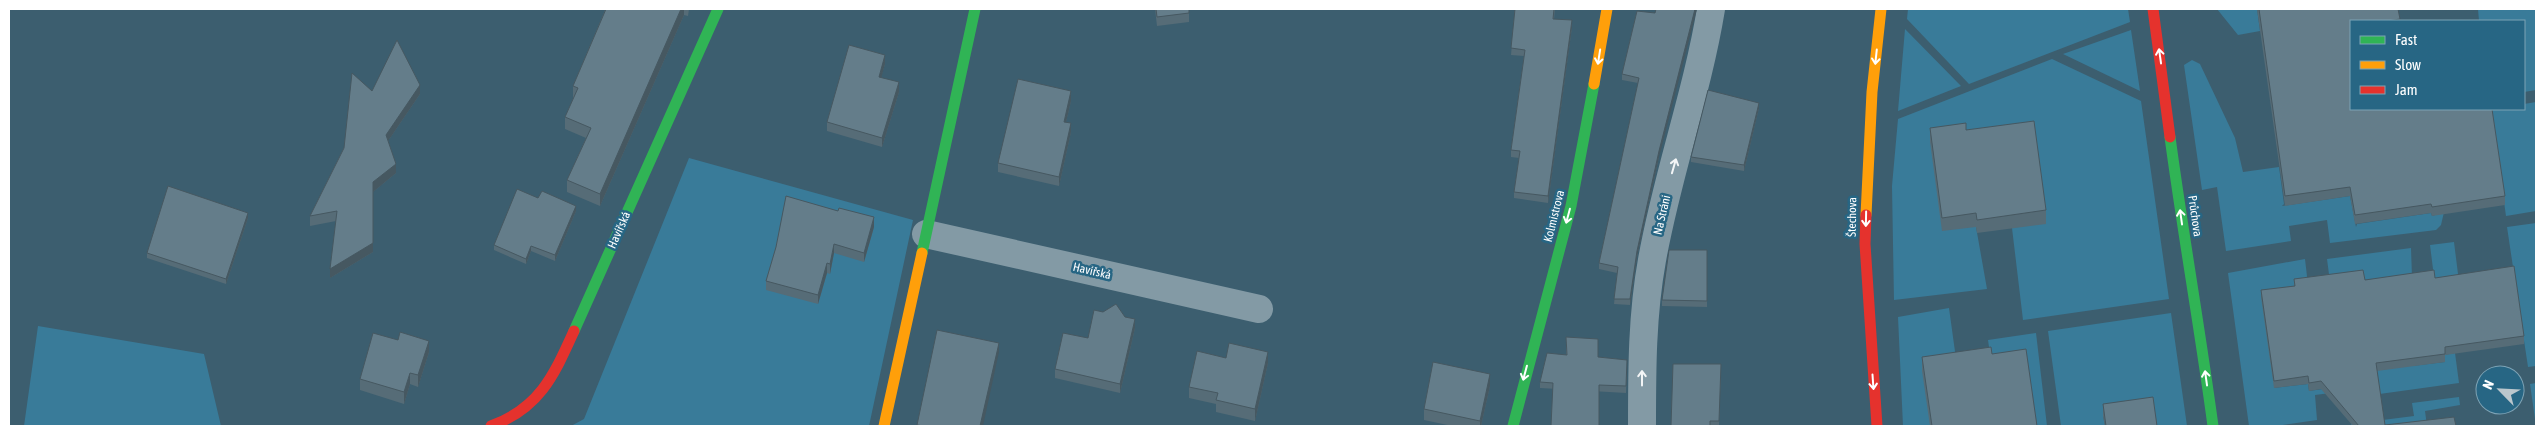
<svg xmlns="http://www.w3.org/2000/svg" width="2545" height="435" font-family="'Asap Condensed',sans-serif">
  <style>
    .green { fill: #397b99 }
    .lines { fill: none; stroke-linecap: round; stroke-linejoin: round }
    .street { stroke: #839aa5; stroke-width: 28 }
    .fast { stroke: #30b455; stroke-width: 11 }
    .slow { stroke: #ff9f0a; stroke-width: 11 }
    .jam { stroke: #e5322d; stroke-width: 11 }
    .wall { fill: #566c77 }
    .shaded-wall { fill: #465861 }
    .building { fill: #647d8a; stroke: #465861 }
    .oneway { stroke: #fff }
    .oneway2 { stroke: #f3f5f6 }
    .labels { text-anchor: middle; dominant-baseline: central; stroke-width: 5; stroke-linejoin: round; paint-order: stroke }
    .street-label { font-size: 12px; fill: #fff; stroke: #276684 }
  </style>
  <rect width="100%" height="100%" fill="#3c5e6f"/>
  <path class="green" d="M 1908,9 L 2128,9 L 2130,22 L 1969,84 L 1907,19 Z
    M 2217,9 L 2257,9 L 2260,31 L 2238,35 Z
    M 2478,9 L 2536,9 L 2536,90 L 2524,92 L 2524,21 L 2479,21 Z
    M 1905,29 L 1961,86 L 1898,111 Z
    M 2131,30 L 2140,91 L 2063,54 Z
    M 2052,59 L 2141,101 L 2169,299 L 2023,320 L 2012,228 L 1976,227 L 1987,289 L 1894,300 L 1892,186 L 1898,119 Z
    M 2192,60 L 2200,64 L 2235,138 L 2243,172 L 2279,167 L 2284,204 L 2282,206 L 2350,196 L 2356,227 L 2357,224 L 2431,213 L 2432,216 L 2444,212 L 2441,225 L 2436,230 L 2330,243 L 2327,220 L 2289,226 L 2291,241 L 2226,251 L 2217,187 L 2202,190 L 2184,65 Z
    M 2536,102 L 2536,211 L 2506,216 L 2491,109 L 2524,109 L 2524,104 Z
    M 689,158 L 913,220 L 869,426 L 571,426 L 584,419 Z
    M 2536,223 L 2536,366 L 2528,367 L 2507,227 Z
    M 2454,242 L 2459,282 L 2435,285 L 2430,245 Z
    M 2411,248 L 2412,277 L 2330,282 L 2327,259 Z
    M 2305,259 L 2308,285 L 2274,388 L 2308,384 L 2309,391 L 2378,381 L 2376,365 L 2412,366 L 2445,362 L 2444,355 L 2455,353 L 2459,383 L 2365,396 L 2346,391 L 2315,395 L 2317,420 L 2275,426 L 2249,426 L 2228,273 Z
    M 1949,308 L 1957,366 L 1930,426 L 1903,426 L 1898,317 Z
    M 2171,313 L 2187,426 L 2155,426 L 2103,416 L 2105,426 L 2061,426 L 2048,331 Z
    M 38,326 L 204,354 L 221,426 L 24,426 Z
    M 2036,333 L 2047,426 L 2035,426 L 1992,368 L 1988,340 Z
    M 2536,383 L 2536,426 L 2530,384 Z
    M 2459,397 L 2460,405 L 2425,411 L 2427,426 L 2352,426 L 2351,424 L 2414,416 L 2412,403 Z"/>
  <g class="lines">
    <path class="street" d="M 926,234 L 1259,309
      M 1642,426 C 1642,370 1642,315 1652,260 C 1667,175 1697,94 1711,9"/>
    <path class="fast" d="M 2170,137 C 2183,234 2200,329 2213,426
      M 922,253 L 975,9
      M 574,331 L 718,9
      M 1513,426 L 1571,206 L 1594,84"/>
    <path class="slow" d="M 1594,84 L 1607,9
      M 1866,215 L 1872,92 L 1881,9
      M 884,426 L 922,253"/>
    <path class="jam" d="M 2153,9 L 2170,137
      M 1866,215 L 1865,244 L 1877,426
      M 491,426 C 540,408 554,375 574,331"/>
  </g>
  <path class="wall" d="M 603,9 L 689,9 L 688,16 L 684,15 L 600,206 L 567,192 L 567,180 L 586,138 L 565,129 L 565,117 L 573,99 L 573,86 L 605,10 Z
    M 1155,9 L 1189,9 L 1189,22 L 1157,26 Z
    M 1515,9 L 1555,9 L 1554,19 L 1572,27 L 1548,203 L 1514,198 L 1514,192 L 1519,158 L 1511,157 L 1511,150 L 1524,56 L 1511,55 Z
    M 2257,9 L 2398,9 L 2400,21 L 2351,21 L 2351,109 L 2505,196 L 2505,205 L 2432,216 L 2431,213 L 2355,224 L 2350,196 L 2285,206 Z
    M 1637,11 L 1659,157 L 1637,257 L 1630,305 L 1614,304 L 1617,273 L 1599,269 L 1599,263 L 1638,83 L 1622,80 L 1622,74 Z
    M 885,64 L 881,77 L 899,92 L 882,147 L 827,131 L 827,122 Z
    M 372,91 L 420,94 L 388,141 L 396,173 L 373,192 L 373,252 L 330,278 L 336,221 L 310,226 L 310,216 Z
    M 1071,101 L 1066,122 L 1071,132 L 1059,186 L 998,172 L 998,163 Z
    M 1759,108 L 1744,171 L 1691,162 L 1691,157 Z
    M 1930,128 L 1966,130 L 2046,210 L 2046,224 L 1977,233 L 1976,227 L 1942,231 L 1930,142 Z
    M 538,198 L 576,211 L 555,261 L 531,251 L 526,264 L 494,250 L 494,245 Z
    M 248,218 L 226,284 L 147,258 L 147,253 Z
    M 874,227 L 864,262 L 834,253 L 830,274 L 827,273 L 818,304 L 766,290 L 766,281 L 776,247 Z
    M 1707,250 L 1707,307 L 1662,306 L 1662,300 Z
    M 2435,278 L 2524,336 L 2524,344 L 2445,355 L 2445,362 L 2377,371 L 2385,425 L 2456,426 L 2353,426 L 2321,389 L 2309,391 L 2308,384 L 2274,388 L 2261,297 L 2261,290 L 2294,286 L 2294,279 L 2365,280 Z
    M 1125,317 L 1135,328 L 1120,393 L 1055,378 L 1055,369 L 1088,338 Z
    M 1566,337 L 1598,357 L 1627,360 L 1626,393 L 1540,388 L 1540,382 L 1566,355 Z
    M 429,352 L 418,387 L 410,384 L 404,404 L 360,390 L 360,379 Z
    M 1992,354 L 2037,426 L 1930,426 L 1922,371 L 1922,357 Z
    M 1226,358 L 1268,363 L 1255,421 L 1216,412 L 1216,404 L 1189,398 L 1189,387 Z
    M 1721,364 L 1719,426 L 1671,426 Z
    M 1490,386 L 1481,426 L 1452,426 L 1424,420 L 1424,409 Z
    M 2103,404 L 2157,426 L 2105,426 L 2103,416 Z"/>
  <path class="shaded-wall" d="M 681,9 L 684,9 L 684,15 L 600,206 L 600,194 Z
    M 1695,9 L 1697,9 L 1659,157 L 1637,257 L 1630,305 L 1630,299 L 1637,251 L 1659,151 Z
    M 1572,20 L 1572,27 L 1548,203 L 1548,196 Z
    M 885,55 L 885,64 L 879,86 L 879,77 Z
    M 899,82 L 899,92 L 882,147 L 882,138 Z
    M 420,85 L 420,94 L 386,144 L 386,135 Z
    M 1071,91 L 1071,101 L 1064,131 L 1064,122 Z
    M 1759,103 L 1759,108 L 1744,171 L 1744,165 Z
    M 1071,123 L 1071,132 L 1059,186 L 1059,177 Z
    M 396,164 L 396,173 L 373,192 L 373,182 Z
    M 576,206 L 576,211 L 555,261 L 555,255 Z
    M 248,213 L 248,218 L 226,284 L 226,279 Z
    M 874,217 L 874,227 L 864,262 L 864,253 Z
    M 373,243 L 373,252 L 330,278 L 330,269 Z
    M 834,244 L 834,253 L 830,274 L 830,264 Z
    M 531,246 L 531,251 L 526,264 L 526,259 Z
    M 827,263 L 827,273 L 818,304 L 818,295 Z
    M 1135,319 L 1135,328 L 1120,393 L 1120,384 Z
    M 429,341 L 429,352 L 418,387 L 418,375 Z
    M 999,343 L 999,352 L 983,426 L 980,426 Z
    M 1268,352 L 1268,363 L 1255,421 L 1255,409 Z
    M 410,373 L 410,384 L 404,404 L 404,392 Z
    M 1490,374 L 1490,386 L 1481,426 L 1480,426 L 1480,421 Z"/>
  <path class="building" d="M 606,9 L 681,9 L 600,194 L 567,180 L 591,128 L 565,117 L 578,88 L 573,86 Z
    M 1156,9 L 1189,9 L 1189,13 L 1157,17 Z
    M 1515,9 L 1554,9 L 1553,19 L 1572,20 L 1548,196 L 1514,192 L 1520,151 L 1511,150 L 1525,50 L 1511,48 Z
    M 1656,9 L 1695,9 L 1659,151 L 1637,251 L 1630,299 L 1614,299 L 1618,267 L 1599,263 L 1639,78 L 1622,74 L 1637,11 L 1655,13 Z
    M 2259,9 L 2398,9 L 2400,19 L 2388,21 L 2351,21 L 2351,109 L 2492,109 L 2505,196 L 2432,207 L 2431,204 L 2355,215 L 2350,187 L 2285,196 Z
    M 397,40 L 420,85 L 386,135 L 396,164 L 373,182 L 373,243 L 330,269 L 337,211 L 310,216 L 344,148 L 352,73 L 372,91 Z
    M 849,45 L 885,55 L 879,77 L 899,82 L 882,138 L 827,122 Z
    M 1018,79 L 1071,91 L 1064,122 L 1071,123 L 1059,177 L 998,163 Z
    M 1708,90 L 1759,103 L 1744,165 L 1691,157 Z
    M 2034,121 L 2046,210 L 1977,220 L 1976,213 L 1942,218 L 1930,128 L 1966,123 L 1966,130 Z
    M 168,186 L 248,213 L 226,279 L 147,253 Z
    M 517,189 L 538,198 L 542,191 L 576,206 L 555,255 L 531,246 L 526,259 L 494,245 Z
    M 786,196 L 838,211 L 839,208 L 874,217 L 864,253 L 834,244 L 830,264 L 827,263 L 818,295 L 766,281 L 776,247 Z
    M 1669,250 L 1707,250 L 1707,301 L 1662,300 Z
    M 2514,266 L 2524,336 L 2445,347 L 2445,354 L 2376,363 L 2385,425 L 2454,417 L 2456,426 L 2359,426 L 2321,381 L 2309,383 L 2308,376 L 2274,381 L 2261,290 L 2295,286 L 2294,279 L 2363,270 L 2365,280 L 2434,270 L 2435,278 Z
    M 1116,304 L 1125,317 L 1135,319 L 1120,384 L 1055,369 L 1063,333 L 1088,338 L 1094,310 L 1103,312 Z
    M 937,330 L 999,343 L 980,426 L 924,426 L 917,425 Z
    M 400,332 L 429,341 L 418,375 L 410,373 L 404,392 L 360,379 L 373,333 L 398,340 Z
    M 1566,337 L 1598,339 L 1598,357 L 1627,360 L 1626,386 L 1599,385 L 1599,426 L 1551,426 L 1553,383 L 1540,382 L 1547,353 L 1567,355 Z
    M 1229,343 L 1268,352 L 1255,409 L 1216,400 L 1218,393 L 1189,387 L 1197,351 L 1226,358 Z
    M 1991,347 L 1992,354 L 2026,349 L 2037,426 L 1932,426 L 1922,357 Z
    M 1433,362 L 1490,374 L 1480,421 L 1424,409 Z
    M 1673,364 L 1721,364 L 1719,421 L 1710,421 L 1710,426 L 1671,426 Z
    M 2153,397 L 2157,426 L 2106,426 L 2103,404 Z"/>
  <defs><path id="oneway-shaft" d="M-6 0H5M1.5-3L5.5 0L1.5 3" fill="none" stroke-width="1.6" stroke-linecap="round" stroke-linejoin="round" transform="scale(1.25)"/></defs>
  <g class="oneway">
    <use href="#oneway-shaft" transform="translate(2160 56) rotate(-98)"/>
    <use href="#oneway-shaft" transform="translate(1599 57) rotate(99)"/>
    <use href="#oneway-shaft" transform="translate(1876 57) rotate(96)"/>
    <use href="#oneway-shaft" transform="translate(1568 216) rotate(105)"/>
    <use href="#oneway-shaft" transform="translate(2181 217) rotate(-98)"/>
    <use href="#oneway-shaft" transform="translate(1866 219) rotate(91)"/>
    <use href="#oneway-shaft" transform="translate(1525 373) rotate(105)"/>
    <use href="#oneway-shaft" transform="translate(2206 378) rotate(-98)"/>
    <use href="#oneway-shaft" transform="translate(1873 382) rotate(86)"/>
  </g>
  <g class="oneway2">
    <use href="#oneway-shaft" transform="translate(1674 166) rotate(-74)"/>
    <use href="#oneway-shaft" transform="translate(1642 378) rotate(-90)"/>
  </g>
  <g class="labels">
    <g class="street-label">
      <text transform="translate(1662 215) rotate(-77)">Na Stráni</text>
      <text transform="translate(1554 216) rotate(-76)">Kolmistrova</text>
      <text transform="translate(2195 216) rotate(82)">Průchova</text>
      <text transform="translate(1852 217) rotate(-89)">Štechova</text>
      <text transform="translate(619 230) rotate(-66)">Havířská</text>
      <text transform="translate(1092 271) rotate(13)">Havířská</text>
    </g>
  </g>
  <rect width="2545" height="435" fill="none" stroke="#ffffff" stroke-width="20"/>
  <rect x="2350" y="20" width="175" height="90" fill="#276684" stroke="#7da3b5"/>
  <rect x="2360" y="36" width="25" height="8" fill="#30b455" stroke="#7da3b5"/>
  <text x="2395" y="45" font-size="15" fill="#ffffff">Fast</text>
  <rect x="2360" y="61" width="25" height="8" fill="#ff9f0a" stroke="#7da3b5"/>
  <text x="2395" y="70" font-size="15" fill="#ffffff">Slow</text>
  <rect x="2360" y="86" width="25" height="8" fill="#e5322d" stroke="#7da3b5"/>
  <text x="2395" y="95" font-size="15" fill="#ffffff">Jam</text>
  <g transform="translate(2500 390) rotate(294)"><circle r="24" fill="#276684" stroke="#7da3b5"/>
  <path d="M0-4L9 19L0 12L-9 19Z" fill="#bbc7cd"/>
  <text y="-8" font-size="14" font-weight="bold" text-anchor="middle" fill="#ffffff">N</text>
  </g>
</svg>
